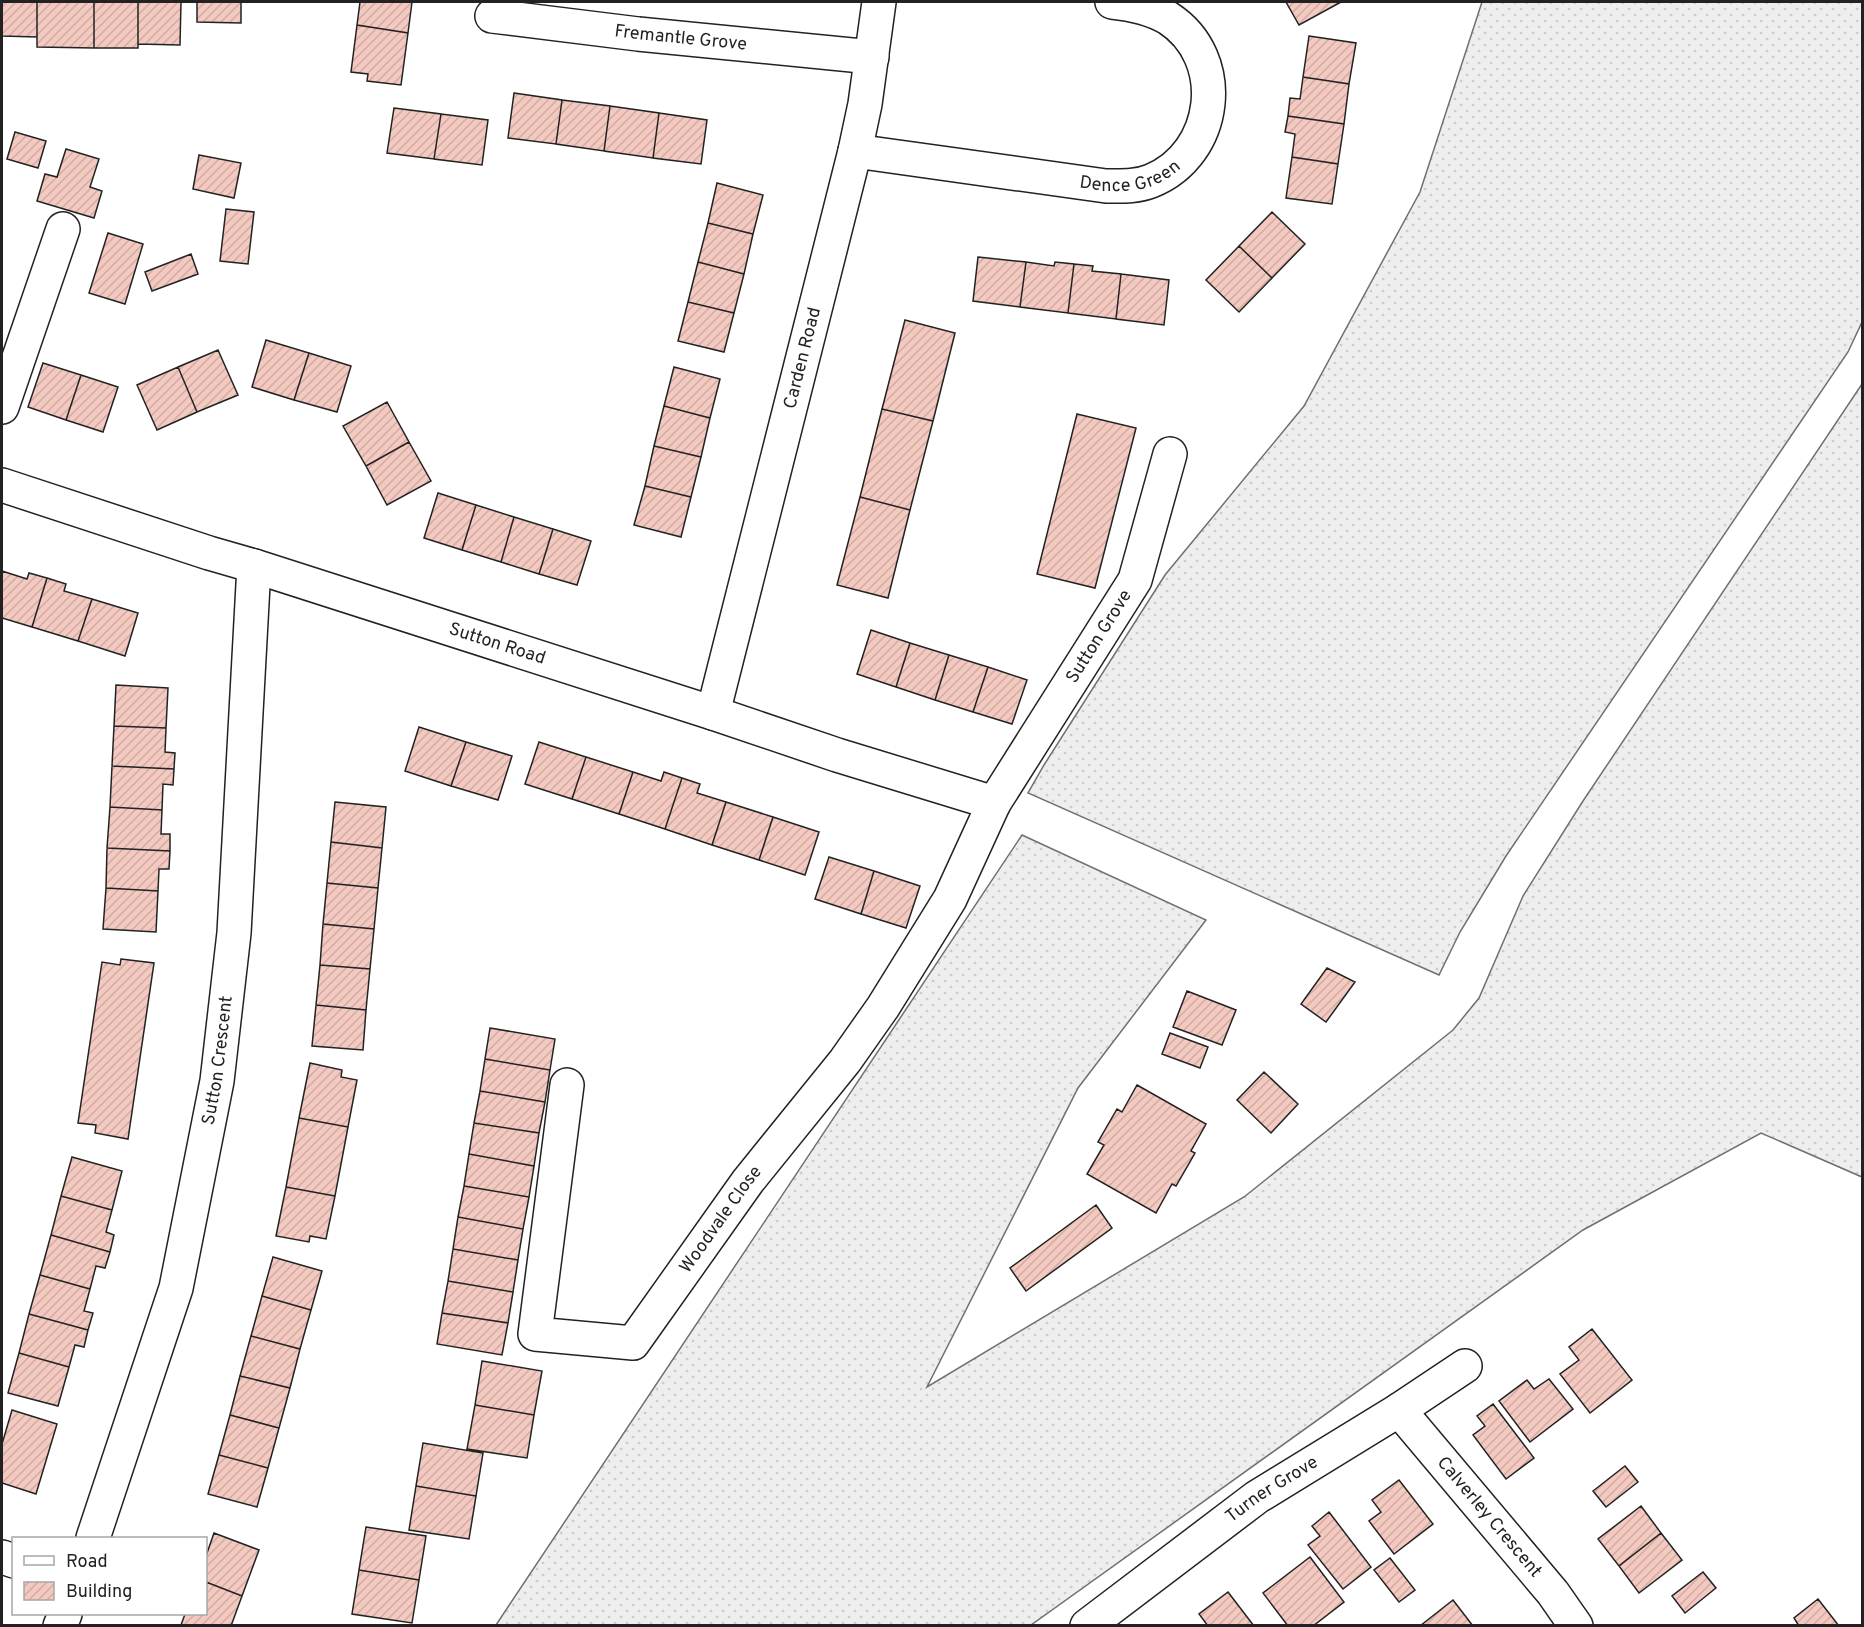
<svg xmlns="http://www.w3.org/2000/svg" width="1864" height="1627" font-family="Overpass,sans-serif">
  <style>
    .grass { fill: url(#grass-dots); stroke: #6f6f6f; stroke-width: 1.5 }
    .building { fill: url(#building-hatch); stroke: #222; stroke-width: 1.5 }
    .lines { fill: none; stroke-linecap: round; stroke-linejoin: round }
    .minor-casing { stroke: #222; stroke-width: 36 }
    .minor { stroke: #fff; stroke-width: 33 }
    .labels { text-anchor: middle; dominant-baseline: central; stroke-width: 4.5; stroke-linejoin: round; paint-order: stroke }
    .street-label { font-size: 18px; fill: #222; stroke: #fff }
  </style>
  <defs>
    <pattern id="grass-dots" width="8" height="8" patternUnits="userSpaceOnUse" patternTransform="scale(1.5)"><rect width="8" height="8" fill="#eee"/><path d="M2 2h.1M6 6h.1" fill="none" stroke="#ccc" stroke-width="1.8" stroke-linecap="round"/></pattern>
    <pattern id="building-hatch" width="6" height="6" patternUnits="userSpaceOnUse" patternTransform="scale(1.5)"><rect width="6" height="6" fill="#f3c9c0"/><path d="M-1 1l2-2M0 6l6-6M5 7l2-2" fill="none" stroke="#d0aca5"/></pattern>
  </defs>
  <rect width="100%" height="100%" fill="#fff"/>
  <path class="grass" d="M 1482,2 L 1862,2 L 1862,322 L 1848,352 L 1506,856 L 1460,932 L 1439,975 L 1028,793 L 1044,765 L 1165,575 L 1304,406 L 1420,192 Z
    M 1862,384 L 1862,1177 L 1761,1133 L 1583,1230 L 1031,1625 L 496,1625 L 1022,835 L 1206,920 L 1078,1088 L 927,1387 L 1244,1197 L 1453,1030 L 1479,998 L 1523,896 L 1583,801 Z"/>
  <path class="building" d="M 2,2 L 37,2 L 37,37 L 2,36 Z
    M 37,2 L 94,2 L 94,48 L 37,47 Z
    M 94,2 L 138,2 L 138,48 L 94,48 Z
    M 138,2 L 181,2 L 180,45 L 138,44 Z
    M 197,2 L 241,2 L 241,23 L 197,22 Z
    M 360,2 L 412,2 L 408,33 L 357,25 Z
    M 1286,2 L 1341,2 L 1299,25 Z
    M 357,25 L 408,33 L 401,85 L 367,81 L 368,74 L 351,72 Z
    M 1309,36 L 1356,43 L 1349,84 L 1303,77 Z
    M 1303,77 L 1349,84 L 1344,124 L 1288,116 L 1290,98 L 1300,99 Z
    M 514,93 L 562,100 L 556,144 L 508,138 Z
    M 562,100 L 610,106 L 604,151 L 556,144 Z
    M 610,106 L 659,113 L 653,158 L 604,151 Z
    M 394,108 L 441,114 L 434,159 L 387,153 Z
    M 659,113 L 707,120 L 701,164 L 653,158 Z
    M 441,114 L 488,120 L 482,165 L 434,159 Z
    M 1288,116 L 1344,124 L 1338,164 L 1292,157 L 1295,134 L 1285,132 Z
    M 15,132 L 46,141 L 38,168 L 7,159 Z
    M 66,149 L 99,159 L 90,187 L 102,191 L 94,218 L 37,201 L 45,174 L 57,177 Z
    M 199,155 L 241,163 L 234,198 L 193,189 Z
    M 1292,157 L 1338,164 L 1332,204 L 1286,198 Z
    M 717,183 L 763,195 L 753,234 L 708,223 Z
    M 226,209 L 254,212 L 248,264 L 220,261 Z
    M 1272,212 L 1305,244 L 1272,278 L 1239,246 Z
    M 708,223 L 753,234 L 744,274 L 698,262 Z
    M 108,233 L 143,244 L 125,304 L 89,293 Z
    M 1239,246 L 1272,278 L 1239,312 L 1206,280 Z
    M 191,254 L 198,274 L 152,291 L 145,272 Z
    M 978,257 L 1026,262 L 1020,307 L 973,301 Z
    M 698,262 L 744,274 L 734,313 L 688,302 Z
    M 1026,262 L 1054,266 L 1055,262 L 1074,264 L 1068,313 L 1020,307 Z
    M 1074,264 L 1093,266 L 1092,271 L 1121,274 L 1116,319 L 1068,313 Z
    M 1121,274 L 1169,280 L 1164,325 L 1116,319 Z
    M 688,302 L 734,313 L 724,352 L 678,341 Z
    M 905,320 L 955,333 L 933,421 L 882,409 Z
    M 266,340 L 309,353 L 294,400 L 252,387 Z
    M 218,350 L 238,395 L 197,412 L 178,367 Z
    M 309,353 L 351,366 L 337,412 L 294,400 Z
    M 43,363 L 81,375 L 66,420 L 28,407 Z
    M 178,367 L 197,412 L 157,430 L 137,385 Z
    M 674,367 L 720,379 L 710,418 L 664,406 Z
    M 81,375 L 118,387 L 103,432 L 66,420 Z
    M 387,402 L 409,442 L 366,466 L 343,426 Z
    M 664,406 L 710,418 L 701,457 L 654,446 Z
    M 882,409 L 933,421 L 910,510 L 860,497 Z
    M 1077,414 L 1136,428 L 1095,588 L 1037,574 Z
    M 409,442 L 431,481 L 387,505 L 366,466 Z
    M 654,446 L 701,457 L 691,497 L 645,486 Z
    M 645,486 L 691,497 L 681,537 L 634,525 Z
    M 438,493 L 476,505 L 462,550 L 424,538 Z
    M 860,497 L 910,510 L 888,598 L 837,585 Z
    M 476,505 L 514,517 L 501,562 L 462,550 Z
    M 514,517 L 553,529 L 539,574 L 501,562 Z
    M 553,529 L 591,541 L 577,585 L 539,574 Z
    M 2,571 L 27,579 L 29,573 L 47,578 L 32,627 L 2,618 Z
    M 47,578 L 66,584 L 64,591 L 92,599 L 78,641 L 32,627 Z
    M 92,599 L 138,613 L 125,656 L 78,641 Z
    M 871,630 L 910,643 L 896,687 L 857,674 Z
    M 910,643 L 949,655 L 935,700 L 896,687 Z
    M 949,655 L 988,667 L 973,712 L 935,700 Z
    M 988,667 L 1027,680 L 1012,724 L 973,712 Z
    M 116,685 L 168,688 L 166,728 L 114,726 Z
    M 114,726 L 166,728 L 165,752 L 175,753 L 174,769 L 112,766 Z
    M 419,727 L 466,742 L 451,786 L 405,771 Z
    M 466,742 L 512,756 L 498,800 L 451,786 Z
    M 539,742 L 586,757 L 572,799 L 525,784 Z
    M 586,757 L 633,772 L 619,814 L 572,799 Z
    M 112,766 L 174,769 L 173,785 L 163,784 L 162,810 L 110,807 Z
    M 633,772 L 661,781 L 664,772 L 682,778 L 665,829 L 619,814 Z
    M 682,778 L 700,784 L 697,793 L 726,802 L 712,845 L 665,829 Z
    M 335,802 L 386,807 L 382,848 L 331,842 Z
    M 726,802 L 773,817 L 759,860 L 712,845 Z
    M 110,807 L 162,810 L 161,834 L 170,834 L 170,851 L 107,848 Z
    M 773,817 L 819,832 L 805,875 L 759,860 Z
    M 331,842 L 382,848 L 378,888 L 327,883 Z
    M 107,848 L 170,851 L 169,869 L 159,869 L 158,891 L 106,888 Z
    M 829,857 L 874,871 L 861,914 L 815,899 Z
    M 874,871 L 920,886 L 906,928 L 861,914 Z
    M 327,883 L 378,888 L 374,929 L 323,924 Z
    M 106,888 L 158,891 L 156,932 L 103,929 Z
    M 323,924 L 374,929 L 370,969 L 320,965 Z
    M 121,959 L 154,963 L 128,1139 L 95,1133 L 96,1125 L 78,1123 L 102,962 L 120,965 Z
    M 320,965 L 370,969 L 366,1010 L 316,1005 Z
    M 1327,968 L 1355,982 L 1326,1022 L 1301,1004 Z
    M 1187,991 L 1236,1010 L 1222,1045 L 1173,1027 Z
    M 316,1005 L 366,1010 L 363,1050 L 312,1046 Z
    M 490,1028 L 555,1039 L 550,1070 L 485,1059 Z
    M 1170,1033 L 1208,1047 L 1200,1068 L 1162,1054 Z
    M 485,1059 L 550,1070 L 545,1102 L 480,1091 Z
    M 310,1063 L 342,1070 L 341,1077 L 357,1080 L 348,1127 L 299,1118 Z
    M 1264,1072 L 1298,1104 L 1271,1133 L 1237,1100 Z
    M 1137,1085 L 1206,1124 L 1191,1151 L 1195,1153 L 1176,1186 L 1172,1184 L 1156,1213 L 1087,1174 L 1104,1145 L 1098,1142 L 1117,1109 L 1122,1112 Z
    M 480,1091 L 545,1102 L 539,1133 L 474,1123 Z
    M 299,1118 L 348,1127 L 335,1196 L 286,1187 Z
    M 474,1123 L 539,1133 L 534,1166 L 469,1154 Z
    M 469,1154 L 534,1166 L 529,1197 L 464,1186 Z
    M 72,1157 L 122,1171 L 112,1210 L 61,1196 Z
    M 464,1186 L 529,1197 L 523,1229 L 458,1217 Z
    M 286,1187 L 335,1196 L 326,1239 L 310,1236 L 309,1242 L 276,1236 Z
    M 61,1196 L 112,1210 L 106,1232 L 114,1235 L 110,1252 L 51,1235 Z
    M 1096,1205 L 1112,1228 L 1026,1291 L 1010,1268 Z
    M 458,1217 L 523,1229 L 518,1260 L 453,1249 Z
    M 51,1235 L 110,1252 L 105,1268 L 96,1266 L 90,1289 L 40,1275 Z
    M 453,1249 L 518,1260 L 513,1292 L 448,1281 Z
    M 273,1257 L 322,1271 L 311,1310 L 262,1296 Z
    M 40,1275 L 90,1289 L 84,1311 L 93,1313 L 88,1330 L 29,1314 Z
    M 448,1281 L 513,1292 L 508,1323 L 442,1313 Z
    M 262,1296 L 311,1310 L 300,1349 L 251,1336 Z
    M 442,1313 L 508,1323 L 502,1355 L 437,1344 Z
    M 29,1314 L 88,1330 L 84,1347 L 75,1345 L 69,1367 L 19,1353 Z
    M 1592,1329 L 1632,1380 L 1590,1413 L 1560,1374 L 1579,1360 L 1569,1347 Z
    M 251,1336 L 300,1349 L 290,1388 L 240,1376 Z
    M 19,1353 L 69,1367 L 58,1406 L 8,1393 Z
    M 482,1361 L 542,1371 L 534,1415 L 475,1405 Z
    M 240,1376 L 290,1388 L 279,1428 L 230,1415 Z
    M 1549,1379 L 1573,1409 L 1530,1442 L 1499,1401 L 1527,1380 L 1534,1389 Z
    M 1493,1404 L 1534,1458 L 1506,1479 L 1473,1435 L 1485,1426 L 1477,1416 Z
    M 475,1405 L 534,1415 L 527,1458 L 467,1449 Z
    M 12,1410 L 57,1424 L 36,1494 L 2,1483 L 2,1444 Z
    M 230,1415 L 279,1428 L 268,1468 L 219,1455 Z
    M 423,1443 L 483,1453 L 476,1496 L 416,1486 Z
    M 219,1455 L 268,1468 L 257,1507 L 208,1494 Z
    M 1625,1466 L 1638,1482 L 1606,1507 L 1593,1491 Z
    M 1399,1480 L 1433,1524 L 1394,1554 L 1369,1521 L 1381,1512 L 1372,1500 Z
    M 416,1486 L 476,1496 L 469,1539 L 409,1530 Z
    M 1641,1506 L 1661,1533 L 1619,1566 L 1598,1539 Z
    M 1329,1512 L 1371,1567 L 1343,1589 L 1308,1545 L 1320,1536 L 1312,1526 Z
    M 366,1527 L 426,1536 L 419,1580 L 359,1570 Z
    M 214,1533 L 259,1550 L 242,1596 L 206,1582 L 206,1556 Z
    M 1661,1533 L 1682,1560 L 1639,1593 L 1619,1566 Z
    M 1310,1557 L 1344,1602 L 1313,1626 L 1288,1626 L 1263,1593 Z
    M 1390,1558 L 1415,1590 L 1399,1602 L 1374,1570 Z
    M 359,1570 L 419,1580 L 412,1623 L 352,1614 Z
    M 1703,1572 L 1716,1588 L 1685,1613 L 1672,1596 Z
    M 206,1582 L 242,1596 L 231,1626 L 181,1625 L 185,1614 L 206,1614 Z
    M 1228,1592 L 1254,1626 L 1208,1626 L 1199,1614 Z
    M 1818,1599 L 1839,1626 L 1799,1626 L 1794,1618 Z
    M 1453,1600 L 1473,1626 L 1420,1626 Z"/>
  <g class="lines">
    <defs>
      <g id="minor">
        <path id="s1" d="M 492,16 L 638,34 L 872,57"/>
        <path id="s2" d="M 855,151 L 1106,186 C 1121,186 1136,187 1151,181 C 1218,154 1230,58 1168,18 C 1151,8 1131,4 1112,2"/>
        <path d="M 2,407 L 63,229"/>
        <path id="s3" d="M 2,485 L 209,553 L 254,566 L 713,713 L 837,755 L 994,803"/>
        <path id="s4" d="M 713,713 L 855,151 L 865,104 L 879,2"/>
        <path id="s5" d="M 567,1085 L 535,1334 L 633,1343 L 748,1181 L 845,1061 L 883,1007 L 950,899 L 994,803 L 1135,580 L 1170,454"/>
        <path id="s6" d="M 1399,1410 L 1553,1593 L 1576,1626"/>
        <path id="s7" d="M 93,1538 L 176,1288 L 217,1081 L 234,933 L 254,566"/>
        <path d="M 2,1557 L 14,1561"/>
        <path d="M 60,1626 L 65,1614"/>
        <path id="s8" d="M 1087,1626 L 1257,1497 L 1399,1410 L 1465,1366"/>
      </g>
    </defs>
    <use href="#minor" class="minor-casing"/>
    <use href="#minor" class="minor"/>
  </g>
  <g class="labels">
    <g class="street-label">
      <text stroke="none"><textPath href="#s1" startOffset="190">Fremantle Grove</textPath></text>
      <text stroke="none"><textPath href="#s2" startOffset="279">Dence Green</textPath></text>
      <text stroke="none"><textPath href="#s4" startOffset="366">Carden Road</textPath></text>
      <text stroke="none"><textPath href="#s5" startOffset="1198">Sutton Grove</textPath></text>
      <text stroke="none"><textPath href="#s3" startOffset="520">Sutton Road</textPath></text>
      <text stroke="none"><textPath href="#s7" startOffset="495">Sutton Crescent</textPath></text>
      <text stroke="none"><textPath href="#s5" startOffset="501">Woodvale Close</textPath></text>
      <text stroke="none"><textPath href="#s8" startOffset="230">Turner Grove</textPath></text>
      <text stroke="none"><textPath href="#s6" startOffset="140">Calverley Crescent</textPath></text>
    </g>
  </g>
  <rect width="1864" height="1627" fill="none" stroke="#222222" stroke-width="6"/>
  <rect x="12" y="1537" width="195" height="78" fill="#ffffff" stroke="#a7a7a7" stroke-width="1.5"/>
  <rect x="24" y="1556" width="30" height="9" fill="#ffffff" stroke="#a7a7a7" stroke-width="1.5"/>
  <text x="66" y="1567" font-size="18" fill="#222222">Road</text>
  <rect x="24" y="1582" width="30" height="18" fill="url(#building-hatch)" stroke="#a7a7a7" stroke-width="1.5"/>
  <text x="66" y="1597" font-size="18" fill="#222222">Building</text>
</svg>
